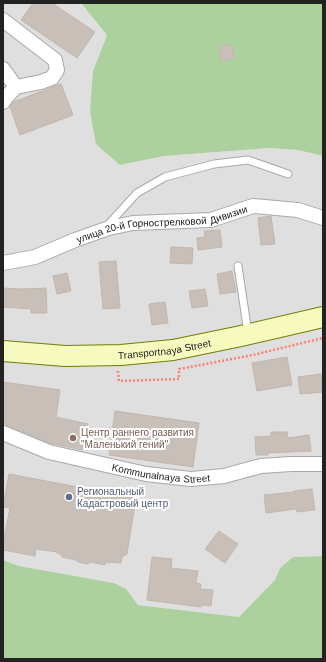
<svg xmlns="http://www.w3.org/2000/svg" width="326" height="662" font-family="Arial,sans-serif">
  <style>
    .residential { fill: #e0dfdf }
    .forest { fill: #add19e }
    .building { fill: #c7bfb8; stroke: #c4b6ab }
    .lines { fill: none; stroke-linecap: round; stroke-linejoin: round }
    .lane-casing { stroke: #a9a9a9; stroke-width: 9 }
    .street-casing { stroke: #a9a9a9; stroke-width: 16 }
    .secondary-casing { stroke: #707d05; stroke-width: 22 }
    .path { stroke: #fa8072; stroke-width: 2.5; stroke-dasharray: 2 2; stroke-linecap: butt }
    .lane { stroke: #fff; stroke-width: 7 }
    .street { stroke: #fff; stroke-width: 14 }
    .secondary { stroke: #f7fabf; stroke-width: 20 }
    .education-dot { fill: #8d6e63; stroke: #fff; stroke-width: 1.5 }
    .service-dot { fill: #5c6f8a; stroke: #fff; stroke-width: 1.5 }
    .labels { text-anchor: middle; dominant-baseline: central; stroke-width: 4; stroke-linejoin: round; paint-order: stroke }
    .street-label { font-size: 10px; fill: #222; stroke: #fff }
    .education-label { font-size: 10px; fill: #785e54; stroke: #fff; text-anchor: start }
    .service-label { font-size: 10px; fill: #4e5e75; stroke: #fff; text-anchor: start }
  </style>
  <rect width="100%" height="100%" fill="#f2efe9"/>
  <path class="residential" d="M 3,3 L 81,3 L 107,35 L 93,71 L 120,165 L 164,156 L 270,148 L 298,150 L 323,156 L 323,556 L 293,557 L 280,568 L 275,580 L 239,617 L 138,605 L 114,583 L 19,566 L 3,560 Z"/>
  <path class="forest" d="M 81,3 L 323,3 L 323,156 L 298,150 L 270,148 L 164,156 L 120,165 L 96,144 L 90,111 L 93,71 L 107,35 Z
    M 323,556 L 323,659 L 3,659 L 3,560 L 19,566 L 114,583 L 126,589 L 138,605 L 239,617 L 275,580 L 280,568 L 293,557 Z"/>
  <path class="building" d="M 33,3 L 52,3 L 95,32 L 77,58 L 21,20 Z
    M 232,45 L 234,59 L 221,61 L 219,46 Z
    M 61,84 L 73,115 L 20,135 L 10,107 L 13,102 Z
    M 271,216 L 275,244 L 261,245 L 258,218 Z
    M 220,230 L 222,247 L 198,250 L 197,238 L 205,237 L 204,231 Z
    M 171,247 L 193,248 L 192,264 L 170,263 Z
    M 116,261 L 120,308 L 103,309 L 99,262 Z
    M 232,271 L 236,292 L 220,294 L 217,274 Z
    M 67,273 L 71,291 L 57,294 L 53,276 Z
    M 3,288 L 21,289 L 46,288 L 47,313 L 31,313 L 31,309 L 3,307 Z
    M 205,289 L 208,306 L 192,308 L 189,291 Z
    M 165,302 L 168,323 L 152,325 L 149,304 Z
    M 287,357 L 292,385 L 257,391 L 252,363 Z
    M 321,374 L 323,392 L 300,394 L 298,377 Z
    M 3,382 L 60,390 L 56,417 L 88,424 L 82,450 L 50,443 L 6,425 L 3,423 Z
    M 115,411 L 199,423 L 193,467 L 109,455 Z
    M 271,432 L 287,432 L 288,438 L 309,435 L 311,451 L 268,453 L 268,455 L 256,455 L 255,437 L 271,436 Z
    M 9,474 L 136,498 L 127,554 L 122,557 L 121,563 L 110,562 L 110,563 L 105,562 L 105,565 L 90,562 L 88,564 L 78,562 L 76,560 L 62,557 L 62,555 L 57,553 L 57,552 L 36,549 L 35,556 L 3,550 L 3,544 L 10,508 L 3,507 Z
    M 312,489 L 315,510 L 297,512 L 296,509 L 266,513 L 264,495 L 294,492 L 294,491 Z
    M 219,531 L 238,544 L 225,563 L 205,549 Z
    M 152,557 L 172,559 L 171,568 L 198,571 L 196,583 L 201,584 L 200,589 L 213,590 L 211,606 L 202,605 L 201,607 L 147,600 Z"/>
  <g class="lines">
    <defs>
      <path id="lane" d="M 106,227 L 137,193 L 165,177 L 214,164 L 248,160 L 288,174
        M 238,266 L 248,333"/>
      <g id="street">
        <path d="M 3,20 L 55,60 L 57,70 L 52,78 L 41,82 L 16,87 L 7,96 L 3,102"/>
        <path d="M 3,69 L 16,87"/>
        <path id="s1" d="M 3,263 L 35,257 L 75,240 L 109,228 L 133,223 L 211,220 L 253,206 L 298,210 L 323,218"/>
        <path id="s2" d="M 3,433 L 49,452 L 146,474 L 191,479 L 224,476 L 261,466 L 291,464 L 323,464"/>
      </g>
      <g id="secondary">
        <path id="s3" d="M 3,351 L 65,356 L 121,355 L 173,350 L 241,336 L 323,317"/>
      </g>
    </defs>
    <use href="#lane" class="lane-casing"/>
    <use href="#street" class="street-casing"/>
    <use href="#secondary" class="secondary-casing"/>
    <path class="path" d="M 118,371 L 119,381 L 179,379 L 179,369 L 253,355 L 323,338"/>
    <use href="#lane" class="lane"/>
    <use href="#street" class="street"/>
    <use href="#secondary" class="secondary"/>
  </g>
  <circle class="education-dot" cx="73" cy="438" r="4"/>
  <circle class="service-dot" cx="69" cy="497" r="4"/>
  <g class="labels">
    <g class="street-label">
      <text stroke="none"><textPath href="#s1" startOffset="165">улица 20-й Горнострелковой Дивизии</textPath></text>
      <text stroke="none"><textPath href="#s3" startOffset="162">Transportnaya Street</textPath></text>
      <text stroke="none"><textPath href="#s2" startOffset="164">Kommunalnaya Street</textPath></text>
    </g>
    <g class="education-label">
      <text x="81" y="432">Центр раннего развития<tspan x="81" dy="12">"Маленький гений"</tspan></text>
    </g>
    <g class="service-label">
      <text x="77" y="491">Региональный<tspan x="77" dy="12">Кадастровый центр</tspan></text>
    </g>
  </g>
  <rect width="326" height="662" fill="none" stroke="#222222" stroke-width="8"/>
</svg>
